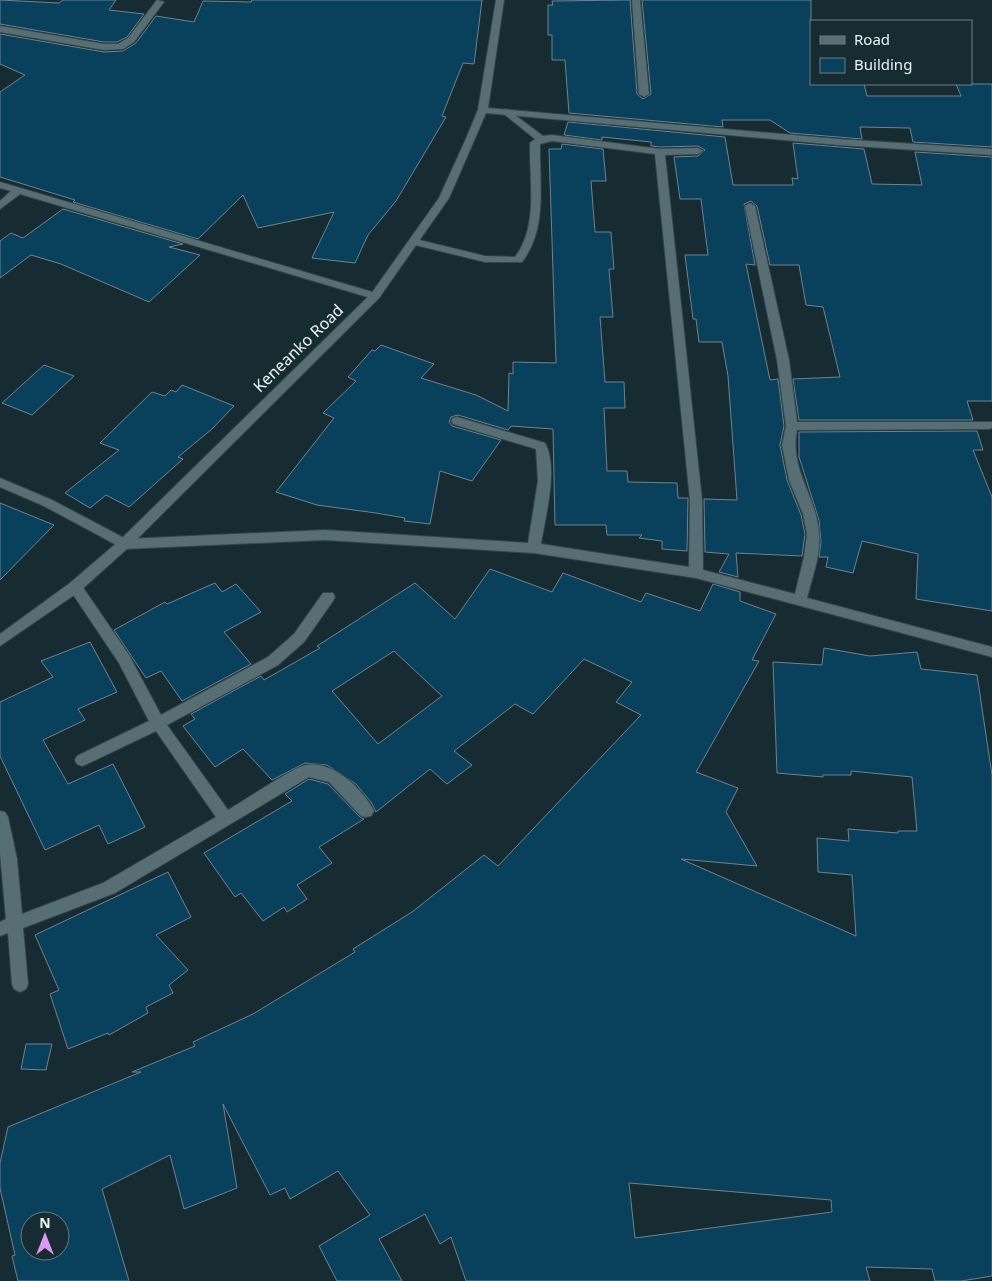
<svg xmlns="http://www.w3.org/2000/svg" width="992" height="1281" font-family="'Noto Sans',sans-serif">
  <style>
    .building { fill: #09405c; stroke: #70828f; fill-rule: evenodd }
    .lines { fill: none; stroke-linecap: round; stroke-linejoin: round }
    .minor-casing { stroke: #35464a; stroke-width: 2 }
    .tertiary-casing { stroke: #35464a; stroke-width: 2 }
    .minor { fill: #576e75; fill-rule: evenodd }
    .tertiary { fill: #576e75; fill-rule: evenodd }
    .labels { text-anchor: middle; dominant-baseline: central; stroke-width: 4.5; stroke-linejoin: round; paint-order: stroke }
    .street-label { font-size: 16px; fill: #e8f5f9; stroke: #172c32 }
  </style>
  <rect width="100%" height="100%" fill="#172c32"/>
  <path class="building" d="M 0,0 L 59,3 L 63,0 L 116,0 L 109,10 L 144,14 L 127,37 L 117,42 L 104,42 L 0,24 Z
    M 252,0 L 482,0 L 474,64 L 463,63 L 442,116 L 446,117 L 396,201 L 368,235 L 355,263 L 312,258 L 334,212 L 258,228 L 243,195 L 198,239 L 73,202 L 75,200 L 0,177 L 0,92 L 25,75 L 0,64 L 0,34 L 104,52 L 123,51 L 136,43 L 156,16 L 194,22 L 203,1 L 251,2 Z
    M 630,0 L 637,94 L 643,99 L 651,94 L 642,0 L 811,0 L 811,84 L 864,84 L 867,96 L 961,96 L 956,84 L 992,84 L 992,147 L 913,142 L 910,128 L 860,127 L 862,139 L 790,133 L 770,120 L 722,120 L 723,127 L 569,113 L 565,60 L 552,60 L 552,35 L 548,35 L 548,5 L 553,5 L 552,1 Z
    M 568,122 L 725,137 L 733,185 L 793,185 L 792,178 L 798,179 L 793,143 L 864,149 L 872,184 L 922,185 L 915,152 L 992,157 L 992,401 L 967,401 L 973,420 L 799,420 L 793,379 L 840,377 L 823,307 L 806,305 L 799,265 L 770,265 L 757,206 L 751,201 L 744,204 L 755,265 L 746,264 L 770,380 L 778,379 L 784,426 L 780,445 L 787,480 L 801,515 L 805,534 L 802,556 L 736,553 L 738,577 L 719,572 L 729,554 L 705,552 L 704,499 L 737,500 L 728,376 L 722,342 L 699,342 L 696,319 L 693,319 L 685,255 L 708,255 L 701,199 L 680,199 L 674,157 L 698,156 L 705,150 L 698,146 L 660,147 L 651,146 L 651,142 L 602,137 L 602,140 L 564,135 Z
    M 562,144 L 603,149 L 606,181 L 591,181 L 595,232 L 611,232 L 614,269 L 609,269 L 613,317 L 600,317 L 605,382 L 624,382 L 625,408 L 604,408 L 607,471 L 627,471 L 628,482 L 677,483 L 678,498 L 688,498 L 687,551 L 662,549 L 662,541 L 639,538 L 642,535 L 607,535 L 606,525 L 555,525 L 553,429 L 511,426 L 508,430 L 458,415 L 451,417 L 449,422 L 452,426 L 501,440 L 472,481 L 440,471 L 430,524 L 404,521 L 405,518 L 376,513 L 317,505 L 276,492 L 334,418 L 323,413 L 356,381 L 348,377 L 372,350 L 375,351 L 381,345 L 434,364 L 421,378 L 476,395 L 508,411 L 509,373 L 513,374 L 513,362 L 556,363 L 549,149 L 561,149 Z
    M 63,209 L 183,244 L 169,247 L 200,255 L 149,302 L 61,264 L 31,255 L 0,278 L 0,241 L 11,233 L 23,238 Z
    M 44,365 L 74,376 L 32,415 L 2,403 Z
    M 182,385 L 234,406 L 212,429 L 178,457 L 183,459 L 129,507 L 106,495 L 90,508 L 65,493 L 119,450 L 100,443 L 152,392 L 165,396 L 171,390 L 176,392 Z
    M 977,431 L 983,450 L 973,450 L 992,497 L 992,611 L 916,599 L 918,554 L 862,541 L 853,573 L 826,567 L 828,557 L 819,557 L 821,542 L 819,520 L 799,457 L 799,432 Z
    M 0,503 L 54,525 L 0,580 Z
    M 490,569 L 552,592 L 563,573 L 641,602 L 646,593 L 700,611 L 713,584 L 740,592 L 740,601 L 776,614 L 752,660 L 759,661 L 696,772 L 738,788 L 726,812 L 757,866 L 681,859 L 856,936 L 852,875 L 818,872 L 817,838 L 849,841 L 848,829 L 898,833 L 898,831 L 917,831 L 912,777 L 851,771 L 851,775 L 823,775 L 823,777 L 777,773 L 773,662 L 822,665 L 824,648 L 870,656 L 917,652 L 921,669 L 977,675 L 992,775 L 992,1276 L 961,1281 L 935,1281 L 932,1269 L 866,1267 L 870,1281 L 466,1281 L 451,1237 L 440,1244 L 425,1214 L 379,1239 L 402,1281 L 337,1281 L 319,1246 L 370,1215 L 338,1171 L 290,1199 L 285,1188 L 270,1195 L 223,1104 L 237,1188 L 184,1209 L 170,1155 L 102,1189 L 129,1281 L 18,1281 L 12,1256 L 15,1255 L 0,1188 L 0,1163 L 8,1127 L 141,1072 L 132,1072 L 195,1046 L 193,1042 L 253,1014 L 355,952 L 353,949 L 412,912 L 484,855 L 498,866 L 641,715 L 616,702 L 632,682 L 584,659 L 533,714 L 515,704 L 454,751 L 472,765 L 447,784 L 430,769 L 376,812 L 371,802 L 356,784 L 327,765 L 305,763 L 272,780 L 243,749 L 215,767 L 183,726 L 195,719 L 191,714 L 261,676 L 264,680 L 320,648 L 317,646 L 415,583 L 455,619 ZM 394,651 L 442,696 L 378,744 L 332,691 ZM 629,1183 L 831,1200 L 832,1212 L 635,1238 ZM 30,1221 L 60,1221 L 60,1251 L 30,1251 Z
    M 215,583 L 222,592 L 236,584 L 261,612 L 224,632 L 251,664 L 182,701 L 161,671 L 146,678 L 114,630 L 165,602 L 167,604 Z
    M 90,642 L 117,692 L 78,709 L 85,720 L 43,740 L 68,784 L 113,764 L 145,827 L 108,844 L 99,825 L 45,850 L 0,756 L 0,702 L 53,677 L 41,661 Z
    M 309,779 L 328,784 L 360,817 L 364,819 L 319,847 L 332,863 L 297,885 L 307,899 L 287,912 L 284,907 L 263,921 L 241,893 L 235,897 L 204,853 L 292,801 L 285,794 Z
    M 168,872 L 191,917 L 156,935 L 188,970 L 169,985 L 173,993 L 146,1007 L 148,1013 L 109,1035 L 108,1033 L 68,1049 L 50,994 L 59,990 L 35,935 Z
    M 26,1044 L 52,1044 L 46,1070 L 21,1069 Z"/>
  <g class="lines">
    <defs>
      <path id="minor" d="M 157,0 L 164,2 L 134,42 L 123,49 L 104,50 L 0,32 L 0,26 L 104,44 L 118,44 L 128,38 Z
        M 632,0 L 640,0 L 649,94 L 644,97 L 639,94 Z
        M 507,109 L 543,136 L 552,135 L 660,149 L 698,148 L 703,151 L 698,154 L 665,155 L 702,500 L 703,570 L 795,594 L 804,557 L 807,534 L 803,514 L 789,480 L 782,445 L 786,426 L 777,360 L 745,206 L 750,203 L 755,206 L 789,360 L 797,422 L 992,422 L 992,428 L 989,429 L 797,430 C 789,470 817,496 819,534 C 821,555 812,577 807,598 L 992,647 L 992,657 L 696,578 L 534,553 L 325,540 L 124,549 L 44,506 L 0,487 L 0,478 L 52,500 L 126,539 L 325,530 L 528,543 L 538,481 L 536,449 L 453,424 L 451,421 L 453,418 L 457,417 L 545,443 C 559,468 545,517 541,544 L 689,567 L 690,500 L 655,154 L 552,141 L 540,144 C 539,185 548,228 522,262 L 485,262 L 411,244 L 410,242 L 415,239 L 485,256 L 515,257 C 539,226 529,179 530,143 L 535,139 L 504,114 L 504,110 Z
        M 0,182 L 379,294 L 381,296 L 375,299 L 371,298 L 20,194 L 0,209 L 0,201 L 11,191 L 0,188 Z
        M 75,582 L 80,583 L 129,655 L 161,715 L 268,657 L 294,634 L 323,593 L 333,593 L 335,597 L 333,601 L 304,642 L 278,665 L 167,725 L 228,810 C 244,801 292,768 306,765 C 333,760 363,789 374,811 L 371,816 L 366,817 L 361,816 L 329,782 L 309,777 L 115,893 L 23,928 L 28,984 L 26,989 L 20,992 L 14,989 L 12,984 L 8,933 L 0,936 L 0,922 L 6,919 L 0,853 L 0,811 L 5,812 L 8,817 L 17,859 L 22,914 L 103,883 L 216,817 L 156,731 L 87,764 L 82,766 L 77,764 L 75,760 L 77,756 L 149,721 L 119,663 L 68,587 Z"/>
      <path id="tertiary" d="M 496,0 L 504,0 L 488,108 L 838,139 L 992,149 L 992,155 L 838,145 L 486,113 L 449,198 L 379,298 L 129,547 L 80,591 L 0,646 L 0,634 L 70,583 L 119,541 L 371,294 L 439,198 L 465,141 L 478,110 Z"/>
    </defs>
    <use href="#minor" class="minor-casing"/>
    <use href="#tertiary" class="tertiary-casing"/>
    <use href="#minor" class="minor"/>
    <use href="#tertiary" class="tertiary"/>
  </g>
  <g class="labels">
    <g class="street-label">
      <text transform="translate(298 348) rotate(-44)">Keneanko Road</text>
    </g>
  </g>
  <rect x="810" y="20" width="162" height="65" fill="#172c32" stroke="#6b7c82"/>
  <rect x="820" y="36" width="25" height="8" fill="#576e75" stroke="#6b7c82"/>
  <text x="854" y="45" font-size="15" fill="#e8f5f9">Road</text>
  <rect x="820" y="58" width="25" height="15" fill="#09405c" stroke="#6b7c82"/>
  <text x="854" y="70" font-size="15" fill="#e8f5f9">Building</text>
  <g transform="translate(45 1236)"><circle r="24" fill="#172c32" stroke="#6b7c82"/>
  <path d="M0-4L9 19L0 12L-9 19Z" fill="#dc99f4"/>
  <text y="-8" font-size="14" font-weight="bold" text-anchor="middle" fill="#e8f5f9">N</text>
  </g>
</svg>
